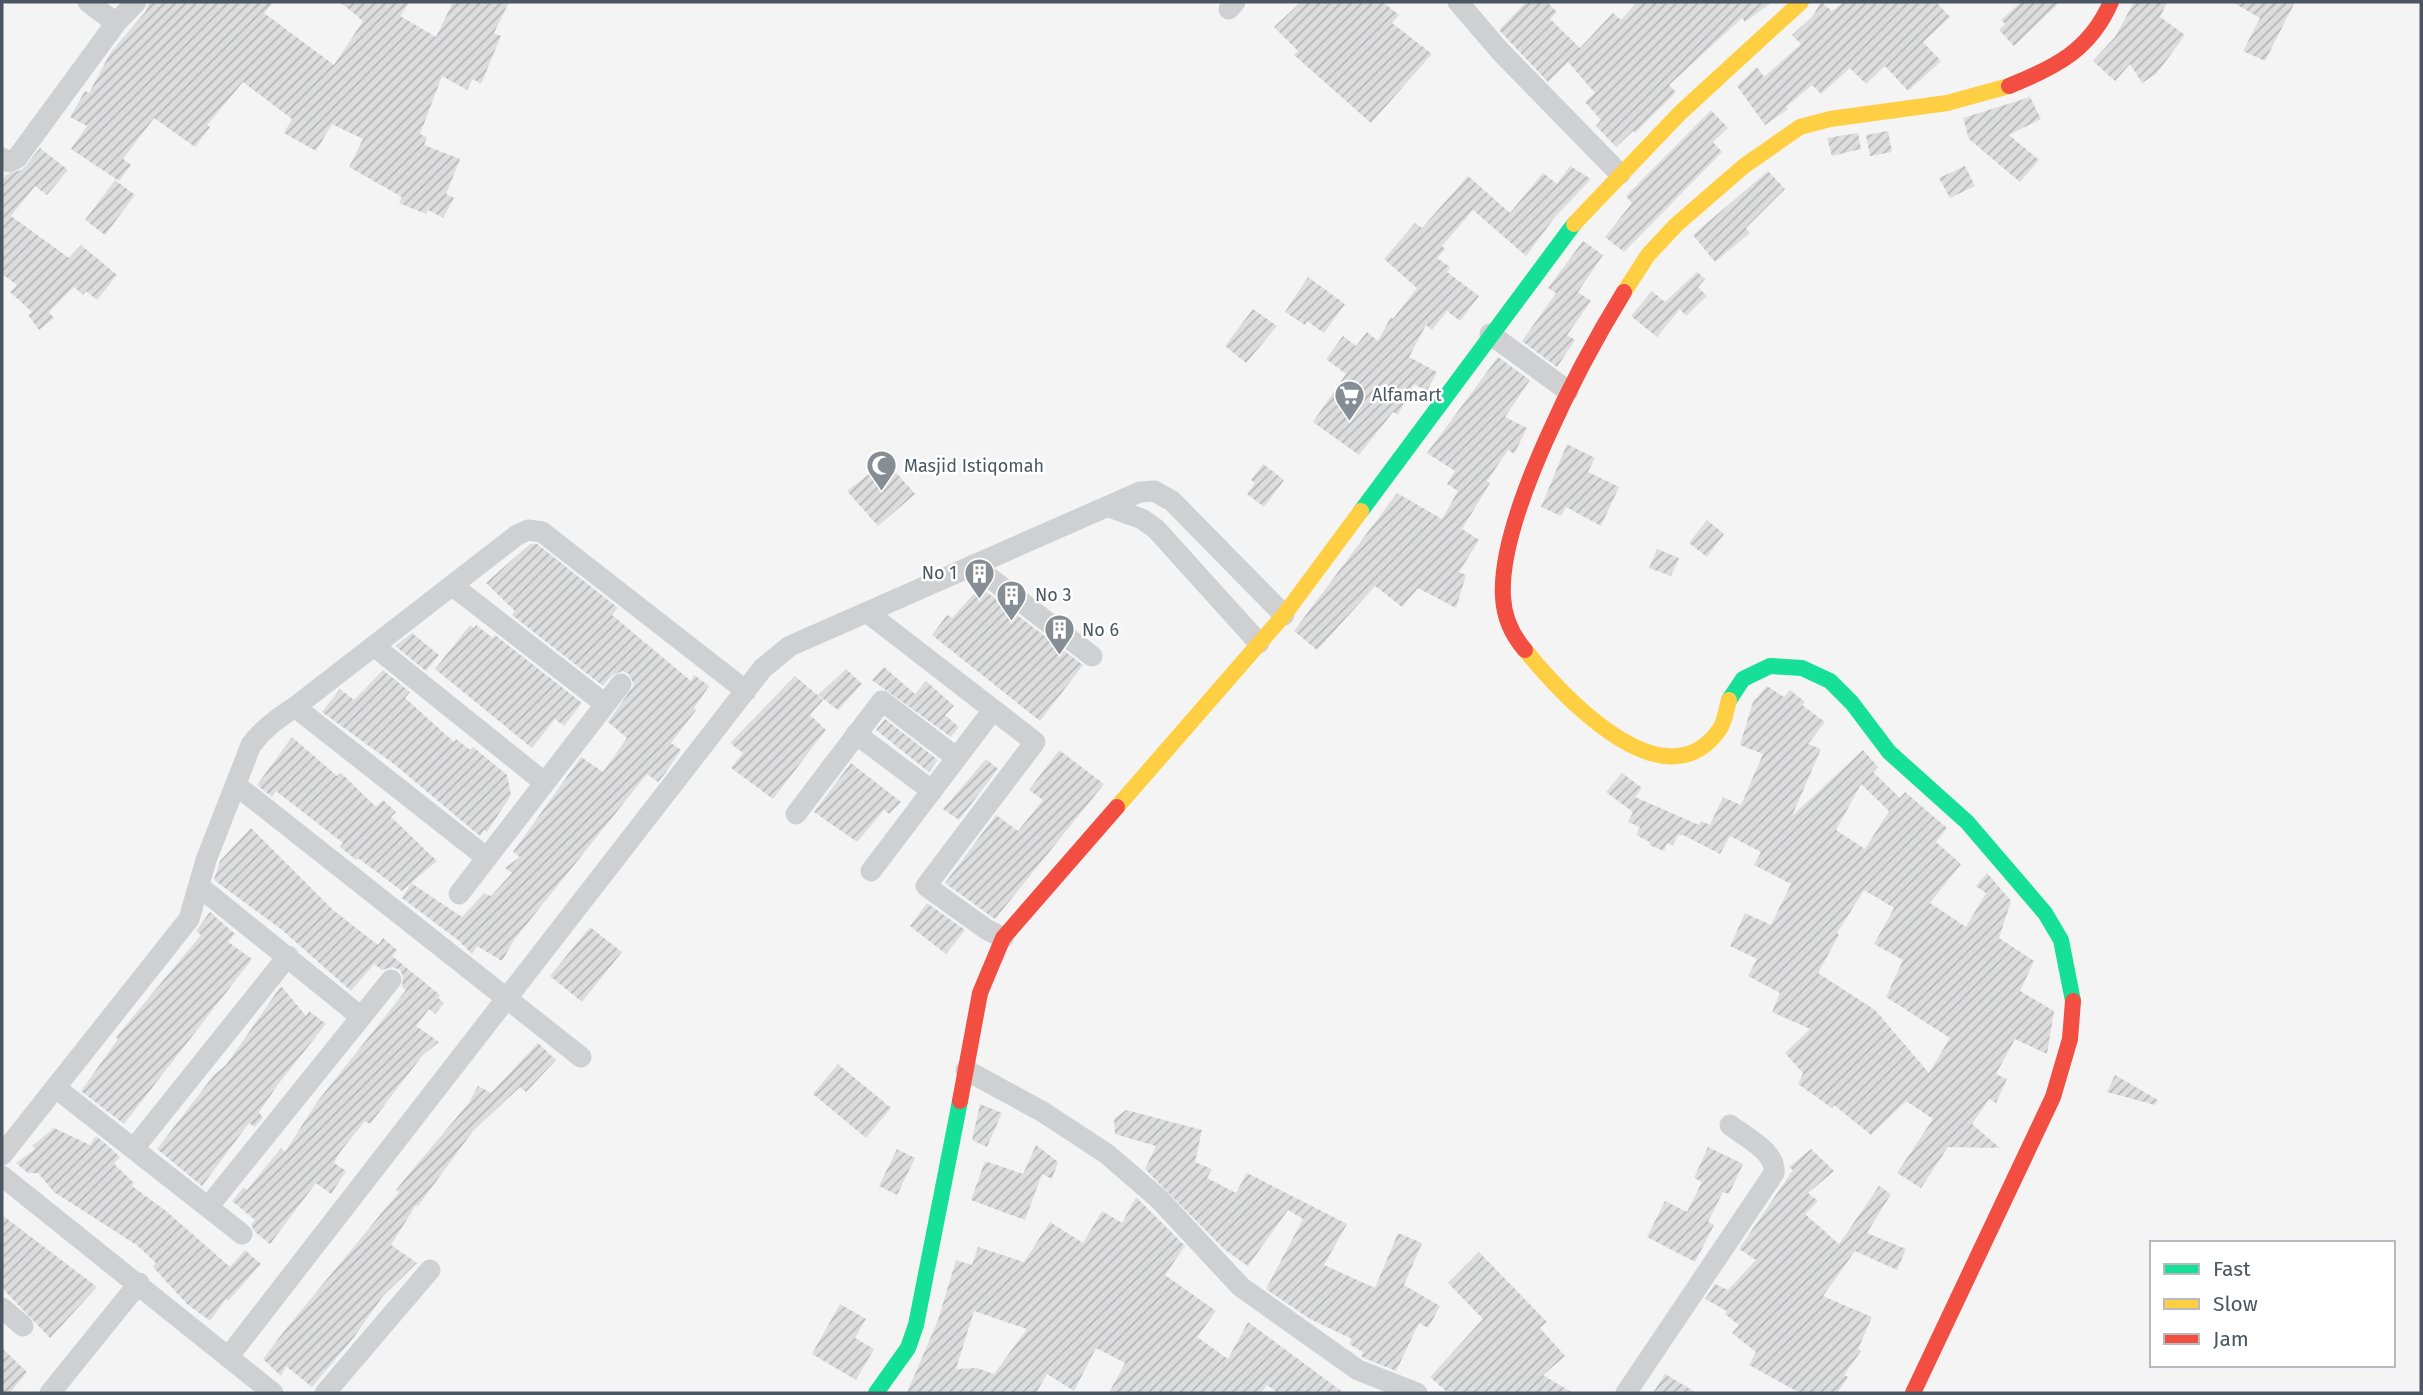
<svg xmlns="http://www.w3.org/2000/svg" width="2423" height="1395" font-family="'Fira Sans',sans-serif">
  <style>
    .building { fill: url(#building-hatch); fill-rule: evenodd }
    .lines { fill: none; stroke-linecap: round; stroke-linejoin: round }
    .street { stroke: #ced0d2; stroke-width: 21 }
    .fast { stroke: #16e098; stroke-width: 16 }
    .slow { stroke: #ffcf43; stroke-width: 16 }
    .jam { stroke: #f24e42; stroke-width: 16 }
    .labels { text-anchor: middle; dominant-baseline: central; stroke-width: 5; stroke-linejoin: round; paint-order: stroke }
    .poi-label { font-size: 18px; fill: #4a5661; stroke: #fff; text-anchor: start }
  </style>
  <defs>
    <pattern id="building-hatch" width="6" height="6" patternUnits="userSpaceOnUse" patternTransform="scale(1.75)"><rect width="6" height="6" fill="#ddddde"/><path d="M-1 1l2-2M0 6l6-6M5 7l2-2" fill="none" stroke="#b5b6b7"/></pattern>
  </defs>
  <rect width="100%" height="100%" fill="#f4f4f4"/>
  <path class="building" d="M 149,2 L 274,2 L 264,13 L 334,65 L 363,21 L 340,2 L 410,2 L 400,16 L 436,37 L 453,2 L 509,2 L 494,33 L 501,36 L 481,84 L 473,79 L 467,90 L 442,76 L 420,134 L 427,137 L 424,145 L 460,159 L 446,194 L 454,198 L 443,218 L 428,210 L 426,214 L 399,203 L 402,197 L 349,167 L 363,139 L 332,124 L 316,151 L 284,133 L 292,119 L 243,82 L 207,125 L 210,127 L 195,147 L 154,118 L 123,159 L 131,165 L 119,181 L 71,149 L 87,126 L 70,117 L 85,91 L 89,93 L 111,52 L 146,11 Z
    M 1301,2 L 1383,2 L 1399,15 L 1392,23 L 1432,54 L 1371,123 L 1294,55 L 1298,51 L 1274,27 Z
    M 1526,2 L 1547,2 L 1557,12 L 1550,19 L 1580,48 L 1613,13 L 1621,20 L 1637,2 L 1772,2 L 1745,22 L 1742,18 L 1669,85 L 1676,92 L 1635,133 L 1633,131 L 1616,147 L 1596,126 L 1601,120 L 1585,102 L 1595,93 L 1568,62 L 1548,82 L 1499,30 Z
    M 1821,2 L 1832,11 L 1844,2 L 1936,2 L 1950,17 L 1923,42 L 1941,61 L 1908,91 L 1885,66 L 1866,84 L 1850,68 L 1821,94 L 1812,85 L 1786,107 L 1788,109 L 1765,125 L 1737,86 L 1757,67 L 1764,77 L 1801,44 L 1792,35 L 1813,16 Z
    M 2021,2 L 2060,2 L 2014,46 L 1999,30 L 2005,24 L 2001,20 Z
    M 2134,2 L 2167,2 L 2160,17 L 2185,35 L 2157,73 L 2142,83 L 2130,64 L 2115,81 L 2093,61 L 2115,37 Z
    M 2232,2 L 2295,2 L 2265,61 L 2243,51 L 2260,18 Z
    M 2030,97 L 2041,119 L 2009,135 L 2039,160 L 2020,182 L 1969,139 L 1963,118 Z
    M 1711,110 L 1728,128 L 1713,142 L 1722,152 L 1624,252 L 1605,237 L 1632,203 L 1626,196 Z
    M 1888,131 L 1892,152 L 1870,156 L 1866,135 Z
    M 1858,133 L 1861,149 L 1832,156 L 1827,138 Z
    M 40,148 L 68,170 L 47,195 L 35,186 L 11,216 L 69,258 L 81,245 L 117,275 L 97,300 L 86,291 L 83,295 L 74,287 L 49,312 L 54,318 L 39,330 L 28,315 L 32,312 L 10,292 L 17,285 L 2,274 L 2,180 L 6,175 L 23,169 Z
    M 1570,166 L 1591,179 L 1555,217 L 1526,256 L 1473,210 L 1442,246 L 1445,249 L 1437,258 L 1450,267 L 1447,272 L 1479,296 L 1460,321 L 1447,311 L 1432,330 L 1426,325 L 1409,357 L 1437,372 L 1427,391 L 1414,384 L 1398,415 L 1393,412 L 1359,455 L 1313,422 L 1346,374 L 1326,359 L 1343,336 L 1356,346 L 1367,332 L 1378,341 L 1391,317 L 1393,319 L 1417,288 L 1384,259 L 1415,223 L 1422,228 L 1468,176 L 1510,213 L 1543,173 L 1557,184 Z
    M 1965,166 L 1975,186 L 1950,198 L 1939,178 Z
    M 1768,171 L 1785,189 L 1746,228 L 1750,233 L 1715,262 L 1693,235 Z
    M 115,180 L 135,195 L 105,235 L 85,220 Z
    M 1583,241 L 1603,255 L 1578,292 L 1591,301 L 1567,335 L 1575,340 L 1557,367 L 1522,341 L 1556,293 L 1548,288 Z
    M 1697,272 L 1705,279 L 1698,287 L 1707,296 L 1686,316 L 1680,309 L 1657,337 L 1631,316 L 1652,291 L 1665,302 Z
    M 1308,277 L 1345,304 L 1324,333 L 1307,321 L 1305,325 L 1285,312 Z
    M 1253,309 L 1277,326 L 1246,363 L 1225,346 Z
    M 1498,357 L 1530,380 L 1505,417 L 1527,428 L 1514,454 L 1508,450 L 1487,481 L 1490,483 L 1462,529 L 1479,540 L 1459,572 L 1466,575 L 1456,608 L 1418,588 L 1402,607 L 1375,586 L 1317,650 L 1294,631 L 1397,493 L 1442,519 L 1458,491 L 1447,484 L 1455,471 L 1427,453 Z
    M 1567,444 L 1595,458 L 1588,472 L 1619,487 L 1601,526 L 1566,507 L 1561,516 L 1541,507 Z
    M 886,461 L 915,494 L 878,526 L 847,491 Z
    M 1263,464 L 1284,480 L 1264,507 L 1247,494 L 1255,483 L 1251,480 Z
    M 1707,520 L 1724,534 L 1707,557 L 1689,543 Z
    M 530,544 L 537,544 L 618,608 L 612,615 L 691,681 L 694,675 L 709,686 L 694,708 L 696,710 L 671,743 L 681,750 L 666,772 L 658,782 L 647,774 L 514,940 L 502,961 L 477,946 L 472,954 L 458,940 L 402,898 L 411,883 L 402,891 L 358,858 L 356,860 L 340,847 L 343,843 L 276,791 L 272,797 L 257,785 L 292,737 L 337,776 L 341,773 L 376,807 L 383,800 L 396,812 L 391,817 L 437,861 L 411,883 L 462,917 L 484,893 L 491,896 L 512,873 L 505,868 L 520,857 L 513,852 L 581,757 L 603,772 L 627,738 L 608,722 L 634,685 L 629,674 L 622,671 L 611,676 L 603,686 L 512,615 L 515,611 L 486,583 Z
    M 1657,549 L 1679,558 L 1671,576 L 1649,568 Z
    M 980,587 L 1083,665 L 1040,721 L 932,635 L 947,615 L 952,618 Z
    M 470,625 L 474,628 L 476,625 L 493,638 L 495,635 L 582,703 L 564,726 L 555,719 L 532,748 L 435,669 Z
    M 412,633 L 439,655 L 426,671 L 395,646 Z
    M 884,667 L 915,694 L 926,681 L 954,706 L 945,715 L 959,727 L 951,737 L 872,680 Z
    M 846,669 L 862,684 L 838,710 L 818,695 Z
    M 383,670 L 410,692 L 405,698 L 454,742 L 456,739 L 470,750 L 473,747 L 507,775 L 511,795 L 487,832 L 484,830 L 480,836 L 394,764 L 322,712 L 340,689 L 354,700 Z
    M 795,676 L 823,700 L 810,715 L 826,730 L 773,799 L 731,768 L 743,753 L 730,743 Z
    M 1767,686 L 1784,697 L 1790,690 L 1805,702 L 1802,705 L 1825,722 L 1808,744 L 1821,749 L 1792,816 L 1863,750 L 1878,767 L 1873,772 L 1900,798 L 1905,792 L 1947,828 L 1936,842 L 1961,864 L 1930,903 L 1966,927 L 1986,893 L 1976,886 L 1987,873 L 2011,901 L 1999,938 L 2034,961 L 2020,991 L 2054,1011 L 2047,1054 L 2015,1039 L 1996,1074 L 2007,1079 L 1996,1103 L 1989,1099 L 1972,1124 L 2000,1148 L 1948,1147 L 1921,1188 L 1897,1173 L 1933,1119 L 1906,1101 L 1871,1135 L 1834,1105 L 1832,1108 L 1798,1084 L 1803,1073 L 1785,1053 L 1810,1029 L 1772,1012 L 1780,993 L 1748,976 L 1757,959 L 1730,946 L 1745,913 L 1771,925 L 1791,884 L 1754,865 L 1761,852 L 1730,836 L 1720,854 L 1683,835 L 1678,835 L 1673,846 L 1667,843 L 1664,851 L 1649,845 L 1650,842 L 1636,835 L 1640,827 L 1628,822 L 1633,812 L 1606,792 L 1622,773 L 1642,788 L 1635,797 L 1699,825 L 1701,821 L 1710,825 L 1723,797 L 1741,805 L 1763,754 L 1740,745 L 1753,702 ZM 1861,784 L 1889,811 L 1865,849 L 1836,830 ZM 1864,890 L 1894,908 L 1874,944 L 1903,960 L 1886,997 L 1950,1038 L 1929,1073 L 1875,1010 L 1818,973 L 1839,935 L 1837,933 Z
    M 885,719 L 938,760 L 929,772 L 876,730 Z
    M 1059,750 L 1104,784 L 995,919 L 945,883 L 996,815 L 1018,831 L 1043,800 L 1029,790 Z
    M 986,759 L 998,769 L 959,820 L 943,809 Z
    M 851,763 L 901,802 L 889,814 L 884,810 L 857,842 L 814,812 Z
    M 251,828 L 333,910 L 378,945 L 383,938 L 397,950 L 392,956 L 440,995 L 438,998 L 444,1003 L 435,1014 L 429,1009 L 416,1026 L 439,1042 L 422,1056 L 370,1124 L 365,1121 L 340,1152 L 334,1163 L 346,1171 L 331,1194 L 316,1183 L 270,1244 L 255,1232 L 251,1225 L 255,1220 L 232,1201 L 244,1187 L 247,1190 L 281,1148 L 285,1152 L 317,1102 L 406,990 L 402,987 L 403,976 L 400,970 L 392,967 L 382,970 L 374,964 L 351,991 L 281,929 L 214,880 L 220,861 Z
    M 927,903 L 965,930 L 946,954 L 910,926 Z
    M 210,912 L 235,934 L 228,942 L 252,959 L 124,1124 L 81,1091 L 118,1039 L 116,1037 L 201,935 L 196,931 Z
    M 590,927 L 622,952 L 582,1002 L 550,976 Z
    M 281,986 L 306,1016 L 309,1011 L 326,1024 L 279,1083 L 259,1112 L 263,1118 L 255,1127 L 249,1123 L 202,1186 L 157,1149 L 214,1075 L 226,1065 Z
    M 538,1043 L 556,1060 L 526,1092 L 520,1087 L 473,1131 L 418,1206 L 416,1205 L 391,1245 L 417,1263 L 383,1296 L 354,1337 L 312,1387 L 286,1366 L 281,1376 L 263,1359 L 285,1330 L 399,1192 L 396,1190 L 408,1175 L 468,1104 L 478,1086 L 491,1093 Z
    M 838,1064 L 891,1108 L 866,1138 L 813,1094 Z
    M 2115,1075 L 2158,1100 L 2155,1105 L 2107,1092 Z
    M 980,1104 L 1002,1113 L 987,1147 L 972,1140 Z
    M 1126,1110 L 1202,1130 L 1195,1162 L 1212,1169 L 1207,1178 L 1236,1193 L 1247,1173 L 1347,1224 L 1324,1265 L 1375,1288 L 1398,1233 L 1422,1243 L 1404,1285 L 1440,1306 L 1428,1328 L 1419,1323 L 1396,1371 L 1364,1358 L 1361,1356 L 1363,1352 L 1349,1344 L 1352,1339 L 1310,1319 L 1266,1289 L 1303,1219 L 1288,1210 L 1248,1266 L 1224,1249 L 1145,1169 L 1156,1146 L 1115,1134 L 1114,1119 Z
    M 54,1128 L 90,1145 L 96,1136 L 107,1145 L 120,1157 L 114,1164 L 134,1183 L 132,1186 L 166,1211 L 230,1267 L 245,1250 L 261,1264 L 228,1301 L 226,1299 L 210,1321 L 187,1304 L 153,1267 L 156,1263 L 138,1246 L 54,1192 L 38,1173 L 28,1173 L 16,1163 L 35,1149 L 32,1146 Z
    M 1036,1145 L 1058,1162 L 1052,1179 L 1042,1174 L 1025,1220 L 971,1200 L 985,1161 L 1023,1174 Z
    M 1708,1147 L 1743,1164 L 1729,1194 L 1723,1192 L 1708,1222 L 1714,1225 L 1695,1262 L 1647,1237 L 1665,1201 L 1687,1212 L 1702,1182 L 1694,1178 Z
    M 897,1149 L 915,1158 L 897,1195 L 879,1186 Z
    M 1811,1149 L 1834,1171 L 1808,1193 L 1818,1201 L 1805,1214 L 1839,1244 L 1879,1186 L 1891,1194 L 1867,1233 L 1906,1249 L 1897,1270 L 1855,1251 L 1823,1296 L 1872,1317 L 1858,1349 L 1861,1351 L 1844,1375 L 1848,1377 L 1837,1393 L 1800,1393 L 1749,1365 L 1756,1352 L 1732,1333 L 1739,1325 L 1725,1314 L 1727,1311 L 1705,1299 L 1715,1284 L 1728,1290 L 1756,1260 L 1739,1249 L 1793,1170 L 1789,1167 Z
    M 1136,1197 L 1185,1246 L 1165,1275 L 1216,1311 L 1197,1337 L 1228,1359 L 1248,1322 L 1344,1393 L 1278,1393 L 1267,1385 L 1261,1393 L 1109,1393 L 1125,1363 L 1096,1348 L 1074,1391 L 1047,1374 L 1036,1393 L 907,1393 L 938,1320 L 956,1260 L 972,1265 L 978,1247 L 1024,1262 L 1050,1222 L 1083,1243 L 1102,1211 L 1122,1223 ZM 974,1311 L 1027,1329 L 994,1374 L 977,1368 L 956,1369 Z
    M 2,1215 L 97,1287 L 50,1338 L 2,1288 Z
    M 1479,1252 L 1547,1322 L 1540,1328 L 1565,1356 L 1543,1375 L 1573,1393 L 1448,1393 L 1430,1377 L 1483,1319 L 1448,1283 Z
    M 840,1304 L 866,1319 L 855,1338 L 874,1349 L 856,1380 L 812,1354 Z
    M 2,1348 L 27,1372 L 10,1393 L 2,1393 Z
    M 1665,1374 L 1697,1393 L 1653,1393 Z"/>
  <g class="lines">
    <path class="street" d="M 88,2 L 116,23
      M 1458,2 L 1500,51 L 1620,174
      M 1229,9 L 1235,2
      M 2,158 L 9,162 L 17,158 L 116,23 L 136,2
      M 1490,334 L 1568,391
      M 1109,507 L 1142,519 L 1156,529 L 1259,643
      M 973,565 L 1092,656
      M 453,586 L 605,704
      M 868,613 L 1035,742 L 926,886 L 986,929 L 1003,938
      M 374,646 L 545,783
      M 295,707 L 487,858
      M 856,734 L 932,791
      M 236,785 L 581,1057
      M 796,814 L 882,701 L 957,758
      M 871,871 L 993,710
      M 200,887 L 361,1017
      M 459,894 L 621,684
      M 966,1070 L 1043,1112 L 1107,1154 L 1159,1199 L 1241,1287 L 1358,1370 L 1417,1393
      M 56,1088 L 242,1234
      M 135,1147 L 288,956
      M 2,1155 L 189,919 L 206,860 L 251,745 C 264,728 278,718 295,707 L 517,535 L 528,530 L 542,532 L 746,691
      M 2,1176 L 273,1393
      M 208,1207 L 391,980
      M 2,1308 L 23,1326
      M 229,1356 L 763,668 L 790,646 L 1140,492 L 1154,491 L 1172,501 L 1284,615
      M 50,1393 L 139,1283
      M 325,1393 L 430,1270
      M 1626,1393 L 1774,1173 C 1777,1152 1745,1137 1730,1125"/>
    <path class="fast" d="M 1361,511 L 1574,224
      M 1729,700 L 1743,679 L 1770,666 L 1802,668 L 1830,681 L 1852,703 L 1889,752 L 1967,822 L 2045,913 L 2061,940 L 2073,1001
      M 876,1393 L 908,1348 L 916,1325 L 960,1101"/>
    <path class="slow" d="M 1574,224 L 1680,113 L 1801,2
      M 1624,292 L 1648,255 L 1676,225 L 1744,166 L 1800,127 L 1830,119 L 1947,103 L 2009,86
      M 1525,650 C 1560,693 1664,808 1719,730 C 1725,722 1726,710 1729,700
      M 1117,807 L 1284,615 L 1361,511"/>
    <path class="jam" d="M 2009,86 C 2056,67 2090,50 2111,2
      M 1525,650 C 1512,635 1504,617 1503,597 C 1498,518 1582,360 1624,292
      M 960,1101 L 980,993 L 1003,938 L 1117,807
      M 1913,1393 L 2053,1097 L 2070,1039 L 2073,1001"/>
  </g>
  <defs>
    <symbol id="supermarket-pin" viewBox="-11 -11 22 30"><path d="M0 17L-7.5 6A9.5 9.5 0 1 1 7.5 6Z" fill="#868d94" stroke="#fff"/><path d="M-6-5.5h2.5l.6 2H6L4.5 2H-2.5L-4.4-4H-6ZM-1.5 3.2a1.3 1.3 0 1 0 .1 0ZM3 3.2a1.3 1.3 0 1 0 .1 0Z" fill="#fff"/></symbol>
    <symbol id="mosque-pin" viewBox="-11 -11 22 30"><path d="M0 17L-7.5 6A9.5 9.5 0 1 1 7.5 6Z" fill="#868d94" stroke="#fff"/><path d="M3.5-4.9A6 6 0 1 0 3.5 4.9A5 5 0 1 1 3.5-4.9Z" fill="#fff"/></symbol>
    <symbol id="building-pin" viewBox="-11 -11 22 30"><path d="M0 17L-7.5 6A9.5 9.5 0 1 1 7.5 6Z" fill="#868d94" stroke="#fff"/><path d="M-4-6H4V6H1V3H-1V6H-4ZM-2.5-4.3h1.7v1.8h-1.7ZM.8-4.3h1.7v1.8H.8ZM-2.5-1h1.7V.8h-1.7ZM.8-1h1.7V.8H.8Z" fill="#fff"/></symbol>
  </defs>
  <g fill-rule="evenodd">
    <use href="#supermarket-pin" x="1332" y="378" width="35" height="47"/>
    <use href="#mosque-pin" x="864" y="448" width="35" height="47"/>
    <use href="#building-pin" x="962" y="556" width="35" height="47"/>
    <use href="#building-pin" x="994" y="578" width="35" height="47"/>
    <use href="#building-pin" x="1042" y="612" width="35" height="47"/>
  </g>
  <g class="labels">
    <g class="poi-label">
      <text x="1372" y="395">Alfamart</text>
      <text x="904" y="466">Masjid Istiqomah</text>
      <text x="957" y="573" text-anchor="end">No 1</text>
      <text x="1035" y="595">No 3</text>
      <text x="1082" y="630">No 6</text>
    </g>
  </g>
  <rect width="2423" height="1395" fill="none" stroke="#4a5661" stroke-width="7"/>
  <rect x="2150" y="1241" width="245" height="126" fill="#ffffff" stroke="#b7bbc0" stroke-width="2"/>
  <rect x="2164" y="1264" width="35" height="10" fill="#16e098" stroke="#b7bbc0" stroke-width="2"/>
  <text x="2213" y="1276" font-size="21" fill="#4a5661">Fast</text>
  <rect x="2164" y="1299" width="35" height="10" fill="#ffcf43" stroke="#b7bbc0" stroke-width="2"/>
  <text x="2213" y="1311" font-size="21" fill="#4a5661">Slow</text>
  <rect x="2164" y="1334" width="35" height="10" fill="#f24e42" stroke="#b7bbc0" stroke-width="2"/>
  <text x="2213" y="1346" font-size="21" fill="#4a5661">Jam</text>
</svg>
